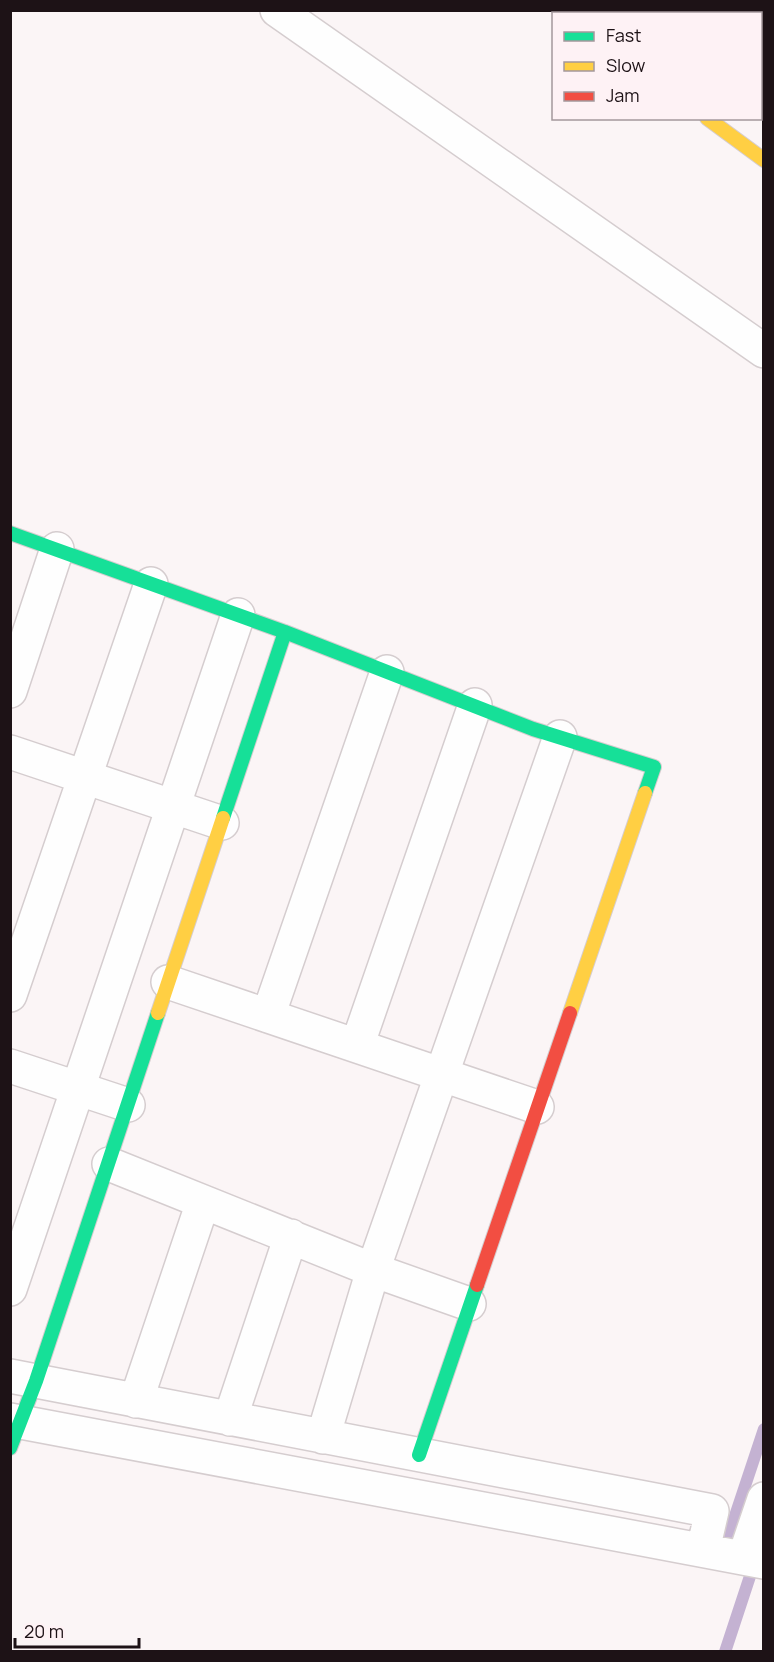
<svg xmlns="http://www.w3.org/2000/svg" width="774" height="1662" font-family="Manrope,sans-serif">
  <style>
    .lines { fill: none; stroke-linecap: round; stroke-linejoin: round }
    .stream { stroke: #c4b2d2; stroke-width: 12 }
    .street-casing { stroke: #d5cdcf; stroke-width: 36 }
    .fast-casing { stroke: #d5cdcf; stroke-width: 16 }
    .slow-casing { stroke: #d5cdcf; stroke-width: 16 }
    .jam-casing { stroke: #d5cdcf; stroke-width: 16 }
    .street { stroke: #fefefe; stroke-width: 33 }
    .fast { stroke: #16e098; stroke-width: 14 }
    .slow { stroke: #ffcf43; stroke-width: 14 }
    .jam { stroke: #f24e42; stroke-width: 14 }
  </style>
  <rect width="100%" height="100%" fill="#fbf5f6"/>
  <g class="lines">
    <path class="stream" d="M 749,1535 L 729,1534 L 764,1429
      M 725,1652 L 755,1561"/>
    <defs>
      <path id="street" d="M 277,10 L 764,351
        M 761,10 L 764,12
        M 10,691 L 57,549
        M 10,752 L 222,823
        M 168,982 L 537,1107
        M 10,995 L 151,584
        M 268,1016 L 387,672
        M 357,1046 L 475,705
        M 10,1066 L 128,1105
        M 109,1164 L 373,1270 L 469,1304
        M 10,1289 L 238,615
        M 10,1376 L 712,1511 L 703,1550
        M 136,1401 L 203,1202
        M 230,1419 L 291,1236
        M 10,1420 L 764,1562
        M 323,1437 L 373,1270 L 560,737
        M 744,1558 L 764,1499"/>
      <path id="fast" d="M 559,10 L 563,14
        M 10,533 L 285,632 L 533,729 L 654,767 L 645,793
        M 223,818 L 285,632
        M 10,1448 L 36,1381 L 158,1013
        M 419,1455 L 477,1285"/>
      <path id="slow" d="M 707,118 L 764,160
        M 158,1013 L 223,818
        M 570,1013 L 645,793"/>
      <path id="jam" d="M 477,1285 L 570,1013"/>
    </defs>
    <use href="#street" class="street-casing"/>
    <use href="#fast" class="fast-casing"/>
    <use href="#slow" class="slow-casing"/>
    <use href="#jam" class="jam-casing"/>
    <use href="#street" class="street"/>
    <use href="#fast" class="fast"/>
    <use href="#slow" class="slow"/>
    <use href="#jam" class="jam"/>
  </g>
  <rect width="774" height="1662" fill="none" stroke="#1d1216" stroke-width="24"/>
  <rect x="552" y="12" width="210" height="108" fill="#fef2f5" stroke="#a4989c" stroke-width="1.5"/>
  <rect x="564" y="32" width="30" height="9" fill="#16e098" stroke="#a4989c" stroke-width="1.5"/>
  <text x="606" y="42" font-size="18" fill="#1d1216">Fast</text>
  <rect x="564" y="62" width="30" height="9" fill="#ffcf43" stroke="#a4989c" stroke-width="1.5"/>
  <text x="606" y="72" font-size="18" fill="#1d1216">Slow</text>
  <rect x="564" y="92" width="30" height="9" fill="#f24e42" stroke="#a4989c" stroke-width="1.5"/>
  <text x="606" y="102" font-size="18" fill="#1d1216">Jam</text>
  <path d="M15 1638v9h124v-9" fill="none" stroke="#1d1216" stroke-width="3"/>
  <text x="24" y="1638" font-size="18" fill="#1d1216" stroke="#fef2f5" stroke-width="4.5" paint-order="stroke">20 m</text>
</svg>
